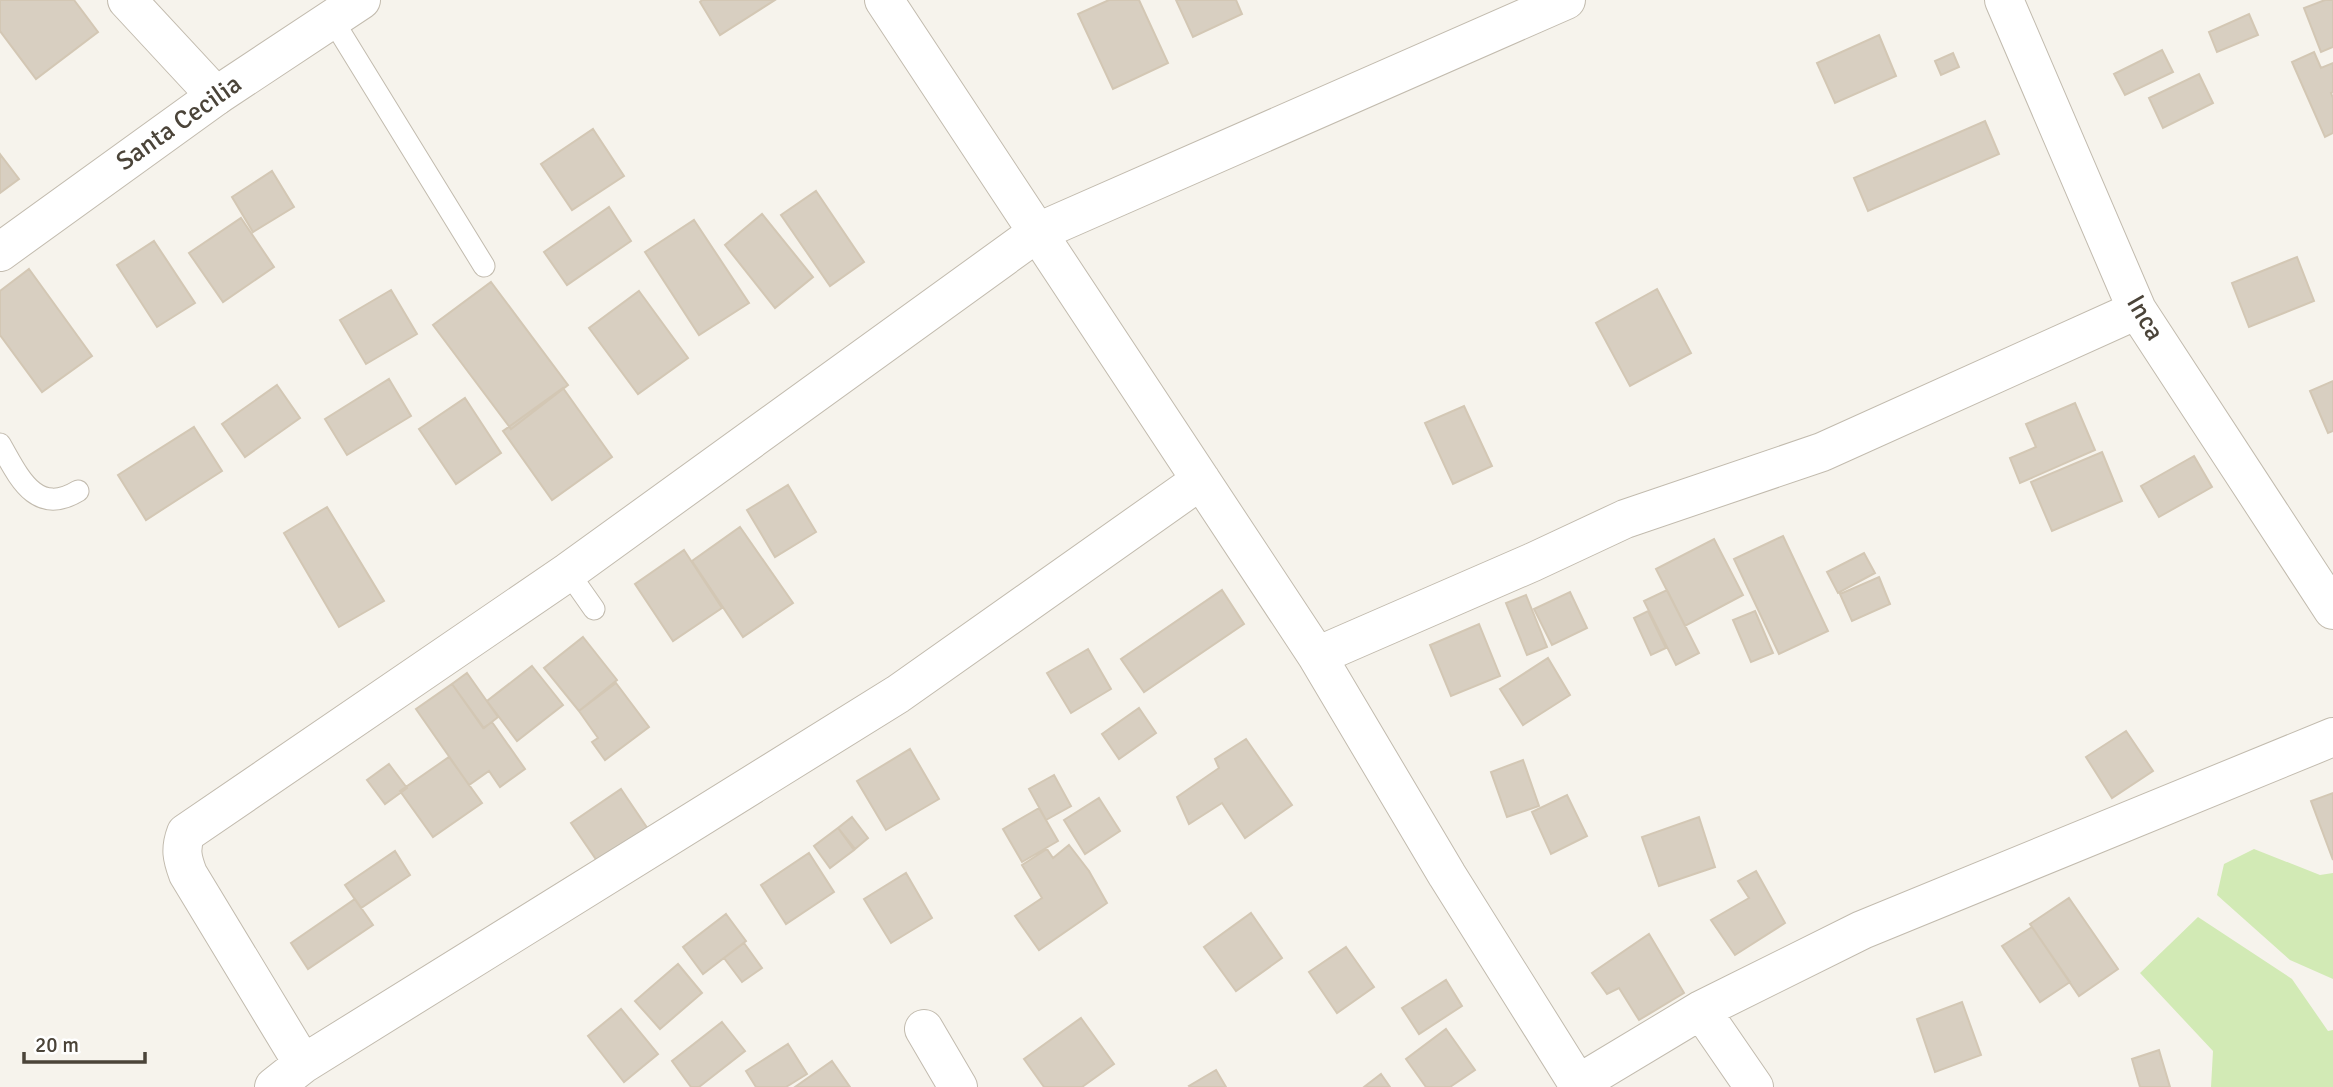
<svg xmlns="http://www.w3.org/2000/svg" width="2333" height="1087" font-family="Signika,sans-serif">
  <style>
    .green { fill: #d2eab5 }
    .building { fill: #d8cfc1; stroke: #d3c7b4; stroke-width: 2 }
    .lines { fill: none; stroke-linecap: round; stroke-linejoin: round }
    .service-casing { stroke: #c2bbae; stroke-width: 23 }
    .minor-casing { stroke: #c2bbae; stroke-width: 40 }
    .tertiary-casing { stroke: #c2bbae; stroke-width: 40 }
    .service { stroke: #fff; stroke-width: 21 }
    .minor { stroke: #fff; stroke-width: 38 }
    .tertiary { stroke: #fff; stroke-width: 38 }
    .labels { text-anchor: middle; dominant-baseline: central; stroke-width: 6; stroke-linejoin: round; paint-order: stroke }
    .street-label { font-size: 26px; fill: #4b4439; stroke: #fff }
  </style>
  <rect width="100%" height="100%" fill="#f6f3ec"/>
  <path class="green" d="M 2254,849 L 2320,875 L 2333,873 L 2333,979 L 2290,960 L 2217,895 L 2224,864 Z
    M 2198,917 L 2292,979 L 2328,1031 L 2333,1030 L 2333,1087 L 2211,1087 L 2213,1051 L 2140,973 Z"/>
  <path class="building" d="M 0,0 L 74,0 L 98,32 L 36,79 L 0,31 Z
    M 702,0 L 775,0 L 720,35 L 700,2 Z
    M 1109,0 L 1139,0 L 1168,63 L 1113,89 L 1078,14 Z
    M 1176,0 L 1236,0 L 1242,14 L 1193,37 Z
    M 2325,0 L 2333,0 L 2333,47 L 2321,52 L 2304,8 Z
    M 2249,14 L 2258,35 L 2217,52 L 2209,32 Z
    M 1879,35 L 1896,76 L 1835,103 L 1817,63 Z
    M 2162,50 L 2173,72 L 2125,95 L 2114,74 Z
    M 2314,52 L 2321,68 L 2333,63 L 2333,92 L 2331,93 L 2333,98 L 2333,133 L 2325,137 L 2292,62 Z
    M 1953,53 L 1959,67 L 1941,75 L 1935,61 Z
    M 2199,74 L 2213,103 L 2163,128 L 2149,98 Z
    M 1985,121 L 1999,154 L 1868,211 L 1854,178 Z
    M 593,129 L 624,176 L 572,210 L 541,164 Z
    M 0,154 L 19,179 L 0,193 Z
    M 272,171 L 294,207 L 253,232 L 232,197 Z
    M 816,191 L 864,262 L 830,286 L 781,215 Z
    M 609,207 L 631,241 L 567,285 L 544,252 Z
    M 762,214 L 813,277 L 775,308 L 725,245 Z
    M 241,218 L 274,267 L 223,302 L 189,253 Z
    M 694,220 L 749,303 L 699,335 L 645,252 Z
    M 154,241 L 195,303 L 157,327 L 117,265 Z
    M 2297,257 L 2314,301 L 2249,327 L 2232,283 Z
    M 29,269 L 92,356 L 42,392 L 0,335 L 0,291 Z
    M 491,282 L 568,385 L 511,429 L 433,325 Z
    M 1657,289 L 1691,353 L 1630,386 L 1596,323 Z
    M 391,290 L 417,334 L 366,364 L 340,320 Z
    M 639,291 L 688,358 L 638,394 L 589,328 Z
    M 389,379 L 411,416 L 347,455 L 325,419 Z
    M 2333,381 L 2333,431 L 2328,433 L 2310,391 Z
    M 277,385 L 300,418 L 245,457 L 222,424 Z
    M 563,388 L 612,457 L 552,500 L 503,431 Z
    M 465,398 L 501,453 L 456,484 L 419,429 Z
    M 2075,403 L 2095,450 L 2020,483 L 2010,458 L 2036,447 L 2026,424 Z
    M 1464,406 L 1492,466 L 1453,484 L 1425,423 Z
    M 194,427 L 222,471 L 146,520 L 118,475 Z
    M 2102,452 L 2122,501 L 2052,531 L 2031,482 Z
    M 2194,456 L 2212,487 L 2159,517 L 2141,486 Z
    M 788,485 L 816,532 L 775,557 L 747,510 Z
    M 327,507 L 384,601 L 339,627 L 284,533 Z
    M 740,527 L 793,603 L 743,637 L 692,561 Z
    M 1783,536 L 1828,631 L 1779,654 L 1734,559 Z
    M 1714,539 L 1743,595 L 1685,626 L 1656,569 Z
    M 684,550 L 722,608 L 673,641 L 635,584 Z
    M 1864,553 L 1875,573 L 1838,593 L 1827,572 Z
    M 1879,577 L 1890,604 L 1852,621 L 1840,594 Z
    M 1222,590 L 1244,624 L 1144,692 L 1121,659 Z
    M 1667,590 L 1699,653 L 1676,665 L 1644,601 Z
    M 1570,592 L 1587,628 L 1552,645 L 1534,609 Z
    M 1526,595 L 1547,647 L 1527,655 L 1506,603 Z
    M 1648,611 L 1666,648 L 1651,655 L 1634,618 Z
    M 1755,611 L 1773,653 L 1751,662 L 1733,620 Z
    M 1479,624 L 1500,676 L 1451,696 L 1430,645 Z
    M 583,637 L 617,680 L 579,711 L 544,668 Z
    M 1088,649 L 1111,689 L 1071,713 L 1047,673 Z
    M 1548,658 L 1570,695 L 1523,725 L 1500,689 Z
    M 532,666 L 563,705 L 517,741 L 487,701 Z
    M 467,673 L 498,717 L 484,728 L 452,684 Z
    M 616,683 L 649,727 L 605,760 L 592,742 L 598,738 L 579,711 Z
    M 452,684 L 483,728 L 492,722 L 525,769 L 500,787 L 489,771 L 469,785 L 416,709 Z
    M 1139,708 L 1156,733 L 1119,759 L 1102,734 Z
    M 2126,731 L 2153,771 L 2112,798 L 2086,757 Z
    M 1246,739 L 1292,805 L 1245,838 L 1222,803 L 1189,824 L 1177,797 L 1219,768 L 1215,759 Z
    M 910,749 L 939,799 L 886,830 L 857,781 Z
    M 449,757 L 482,803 L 433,837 L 400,791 Z
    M 1523,760 L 1539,806 L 1507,817 L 1491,772 Z
    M 389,764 L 407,788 L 385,804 L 367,780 Z
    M 1054,775 L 1071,806 L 1046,820 L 1029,789 Z
    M 621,789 L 654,838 L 604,871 L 571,823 Z
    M 2333,793 L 2333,860 L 2311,801 Z
    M 1567,795 L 1587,836 L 1551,854 L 1532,812 Z
    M 1099,798 L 1120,831 L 1085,854 L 1064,820 Z
    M 1039,808 L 1058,841 L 1022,862 L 1003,829 Z
    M 852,817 L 868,838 L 855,849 L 838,828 Z
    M 1699,817 L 1715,867 L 1659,886 L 1642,837 Z
    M 838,828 L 854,850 L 830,868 L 814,846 Z
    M 1069,845 L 1089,871 L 1107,903 L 1039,950 L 1015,916 L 1042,898 L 1022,865 L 1047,849 L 1053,858 Z
    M 395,851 L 410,875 L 361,908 L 345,885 Z
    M 809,853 L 834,892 L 786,924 L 761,885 Z
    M 1756,871 L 1785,923 L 1735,955 L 1711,920 L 1749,898 L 1738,881 Z
    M 906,873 L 932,918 L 891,943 L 864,899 Z
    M 2069,898 L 2118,969 L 2079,996 L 2030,924 Z
    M 355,899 L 373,925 L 308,969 L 291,943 Z
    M 1251,913 L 1282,958 L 1236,991 L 1204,947 Z
    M 726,914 L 746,941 L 703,974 L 683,947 Z
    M 2032,927 L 2070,982 L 2040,1002 L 2002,946 Z
    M 1649,934 L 1684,993 L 1639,1020 L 1619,988 L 1607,994 L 1592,973 Z
    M 744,943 L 762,968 L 742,982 L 724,958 Z
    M 1346,947 L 1374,987 L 1337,1013 L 1309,972 Z
    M 678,964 L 702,993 L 660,1029 L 635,1001 Z
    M 1446,980 L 1462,1006 L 1419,1034 L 1402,1008 Z
    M 1962,1002 L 1981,1055 L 1935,1072 L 1917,1019 Z
    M 621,1009 L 658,1054 L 624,1082 L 588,1036 Z
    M 1081,1018 L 1114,1064 L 1082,1087 L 1044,1087 L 1024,1059 Z
    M 722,1022 L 745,1051 L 699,1087 L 691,1087 L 672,1061 Z
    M 1446,1029 L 1475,1070 L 1450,1087 L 1426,1087 L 1406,1059 Z
    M 788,1044 L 807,1074 L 786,1087 L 756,1087 L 746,1071 Z
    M 2159,1050 L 2170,1087 L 2140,1087 L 2132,1059 Z
    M 832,1061 L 850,1087 L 795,1087 Z
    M 1216,1070 L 1226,1087 L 1190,1087 L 1189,1086 Z
    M 1381,1074 L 1390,1087 L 1364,1087 Z"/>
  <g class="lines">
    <defs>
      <path id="service" d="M 332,19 L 484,266
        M 0,444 C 18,475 35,517 78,491
        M 568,572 L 594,609"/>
      <path id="minor" d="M 127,0 L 216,96
        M 884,0 L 1317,656 L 1447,875 L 1578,1084 L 1701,1010 L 1862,930 L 2333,737
        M 2004,0 L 2137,310 L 2333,610
        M 1317,656 L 1533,562 L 1625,519 L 1822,452 L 2137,310
        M 1701,1010 L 1754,1087
        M 924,1029 L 958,1087
        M 303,1064 L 188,874 C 182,858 180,849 186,833 L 568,572 L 1038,232 L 1566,0
        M 274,1087 L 303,1064 L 898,694 L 1201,480"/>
      <path id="tertiary" d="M 0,252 L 216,96 L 361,0"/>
    </defs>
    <use href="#service" class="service-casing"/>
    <use href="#minor" class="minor-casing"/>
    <use href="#tertiary" class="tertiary-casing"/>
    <use href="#service" class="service"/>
    <use href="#minor" class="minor"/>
    <use href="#tertiary" class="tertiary"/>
  </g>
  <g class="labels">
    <g class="street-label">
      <text transform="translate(179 123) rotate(-35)">Santa Cecilia</text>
      <text transform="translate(2145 318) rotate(60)">Inca</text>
    </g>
  </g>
  <path d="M24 1052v10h121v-10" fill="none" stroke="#4b4439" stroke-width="3.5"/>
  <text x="35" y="1052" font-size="21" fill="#4b4439" stroke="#ffffff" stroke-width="5" paint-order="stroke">20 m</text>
</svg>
